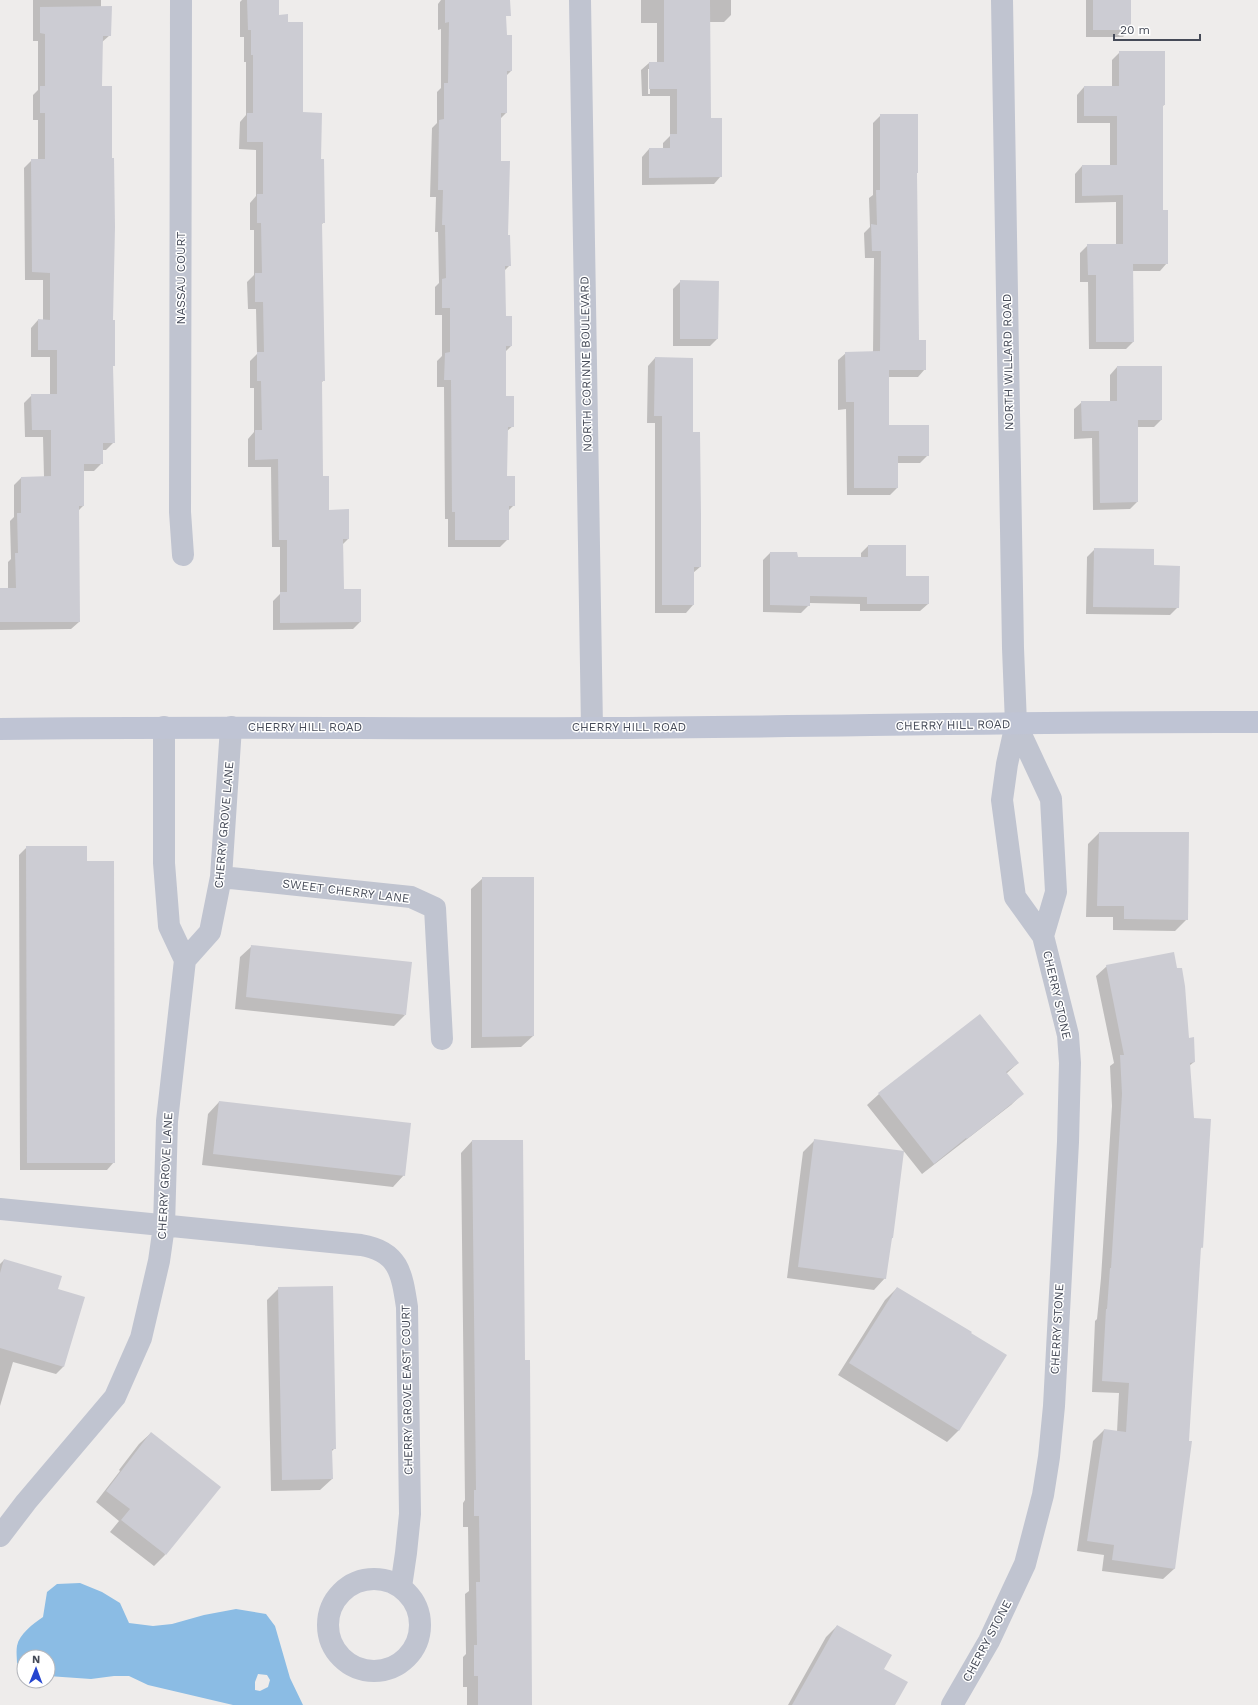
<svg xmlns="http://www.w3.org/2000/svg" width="1258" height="1705" font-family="'Work Sans',sans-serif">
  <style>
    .water { fill: #8bbce4; fill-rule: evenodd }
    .shadow { fill: #0003; fill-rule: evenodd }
    .building { fill: #ccccd3 }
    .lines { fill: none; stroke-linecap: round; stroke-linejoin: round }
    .minor { stroke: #c0c4d0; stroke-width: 22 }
    .secondary { stroke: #bfc4d4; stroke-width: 22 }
    .labels { text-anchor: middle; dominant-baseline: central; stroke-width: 3; stroke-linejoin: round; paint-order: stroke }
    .street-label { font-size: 12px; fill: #454a57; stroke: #fff }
  </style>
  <rect width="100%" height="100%" fill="#eeeceb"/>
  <path class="water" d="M 80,1583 L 102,1592 L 120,1603 L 129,1623 L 153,1626 L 172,1624 L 204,1615 L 236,1609 L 266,1614 L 275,1626 L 290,1678 L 303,1705 L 233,1705 L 148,1685 L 129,1676 L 114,1676 L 91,1679 L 48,1676 L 48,1657 L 24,1657 L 24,1671 L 17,1663 C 17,1658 16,1652 17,1646 C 19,1634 33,1624 43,1617 L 47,1592 L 57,1584 ZM 258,1674 L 267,1675 L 270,1680 L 268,1687 L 260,1691 L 255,1690 L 255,1682 Z"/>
  <path class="shadow" d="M 33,0 L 101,0 L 101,8 L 110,35 L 101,43 L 101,87 L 112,367 L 114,442 L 106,450 L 102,450 L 102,463 L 94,471 L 83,471 L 83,506 L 78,511 L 79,622 L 71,629 L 0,630 L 0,589 L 8,589 L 8,562 L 11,559 L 10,521 L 14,517 L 14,485 L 21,478 L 44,477 L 43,437 L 25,437 L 24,403 L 32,395 L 50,395 L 50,357 L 31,357 L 31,328 L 38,320 L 43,320 L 43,280 L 25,280 L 24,168 L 32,160 L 38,160 L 38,120 L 33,120 L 33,95 L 38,90 L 38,41 L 33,41 Z
    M 242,0 L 278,0 L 278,16 L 288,23 L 302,113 L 320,160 L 324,222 L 321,225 L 324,380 L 321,383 L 322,477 L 328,511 L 348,539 L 342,545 L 343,590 L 360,622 L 353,629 L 273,630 L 273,601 L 280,594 L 280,547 L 272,547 L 271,467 L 248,467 L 248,439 L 254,432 L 254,388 L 250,388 L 250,361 L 257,354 L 256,309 L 248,309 L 247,282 L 254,275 L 254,230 L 250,230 L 250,203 L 256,196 L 256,150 L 239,149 L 240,122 L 246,115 L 246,62 L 244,62 L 244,37 L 240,37 L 240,2 Z
    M 441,0 L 505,0 L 506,36 L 511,71 L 506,76 L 506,113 L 500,119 L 500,162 L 510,265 L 504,271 L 505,317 L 511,346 L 505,352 L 505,397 L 513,426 L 506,432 L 506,477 L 514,505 L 508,511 L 508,539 L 500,547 L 448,547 L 448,519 L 445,519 L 444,387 L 437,387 L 437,361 L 442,356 L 442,315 L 435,315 L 435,287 L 439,283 L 438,232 L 435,232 L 436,197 L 430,197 L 432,128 L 437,123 L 437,92 L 441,88 L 441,29 L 438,30 L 438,4 Z
    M 641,0 L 731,0 L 731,15 L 724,22 L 709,22 L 710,119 L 721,176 L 714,184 L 642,185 L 642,157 L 649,149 L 663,149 L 663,143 L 670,136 L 670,96 L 642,96 L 641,70 L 649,63 L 657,63 L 657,23 L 641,23 ZM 648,69 L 650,69 L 650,94 L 648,94 Z
    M 1086,0 L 1130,0 L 1130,29 L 1123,37 L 1086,37 Z
    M 1120,52 L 1164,105 L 1162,107 L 1162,211 L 1167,263 L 1160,271 L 1132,271 L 1133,342 L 1126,349 L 1089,349 L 1088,282 L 1080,282 L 1080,253 L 1088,245 L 1116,245 L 1116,202 L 1075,203 L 1075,174 L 1082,166 L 1110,166 L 1110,123 L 1077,123 L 1077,95 L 1084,87 L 1112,87 L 1112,60 Z
    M 881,115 L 916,174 L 918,341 L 925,369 L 918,377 L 888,377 L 888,426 L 928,455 L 920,463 L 897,463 L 897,488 L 890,495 L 847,495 L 846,409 L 838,410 L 838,360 L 846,353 L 873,352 L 874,258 L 865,258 L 864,233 L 870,227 L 869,198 L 873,195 L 873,123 Z
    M 681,281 L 717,339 L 710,346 L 673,346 L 673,289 Z
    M 655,358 L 692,433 L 700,567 L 693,573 L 693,605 L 686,613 L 655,613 L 655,423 L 647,423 L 648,366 Z
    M 1117,367 L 1161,420 L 1154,427 L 1137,427 L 1137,502 L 1130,509 L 1093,510 L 1092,438 L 1074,439 L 1074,409 L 1082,402 L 1110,402 L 1110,375 Z
    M 868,546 L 905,577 L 928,604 L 920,611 L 860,611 L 860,604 L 809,603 L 809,605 L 801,613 L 763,612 L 763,560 L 770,553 L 797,558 L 861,558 L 861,553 Z
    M 1095,549 L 1178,607 L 1170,615 L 1086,614 L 1087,557 Z
    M 1099,833 L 1187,919 L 1175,931 L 1113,930 L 1113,917 L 1086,917 L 1088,844 Z
    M 27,847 L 114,1162 L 107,1170 L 20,1170 L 19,855 Z
    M 483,878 L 533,878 L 533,1036 L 521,1047 L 471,1048 L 471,889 Z
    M 252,946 L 405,1015 L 394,1026 L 235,1009 L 240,957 Z
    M 1107,966 L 1188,1039 L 1194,1062 L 1189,1066 L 1202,1247 L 1199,1250 L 1174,1569 L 1163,1579 L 1102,1571 L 1104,1555 L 1077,1551 L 1093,1441 L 1104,1430 L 1117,1432 L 1119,1393 L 1092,1392 L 1095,1321 L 1097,1319 L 1101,1278 L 1112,1106 L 1110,1066 L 1114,1063 L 1096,976 Z
    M 980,1015 L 1018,1063 L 1006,1074 L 1022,1094 L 1011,1105 L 922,1174 L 867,1105 L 879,1094 Z
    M 219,1102 L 404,1175 L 393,1187 L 202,1165 L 208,1114 Z
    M 815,1140 L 892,1238 L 890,1240 L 885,1278 L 874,1290 L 787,1278 L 803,1152 Z
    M 472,1141 L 524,1361 L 531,1705 L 467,1705 L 467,1687 L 463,1687 L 463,1657 L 466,1654 L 465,1594 L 469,1591 L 468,1527 L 463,1527 L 463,1503 L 465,1500 L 461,1153 Z
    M 4,1260 L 57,1290 L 84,1298 L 63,1367 L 56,1374 L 13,1362 L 0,1406 L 0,1264 Z
    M 279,1288 L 335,1448 L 331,1452 L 332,1479 L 320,1490 L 271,1491 L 267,1300 Z
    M 897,1288 L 959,1430 L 947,1442 L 838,1375 L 885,1300 Z
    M 151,1433 L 165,1555 L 154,1566 L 110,1532 L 119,1521 L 96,1502 L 120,1471 L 119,1470 L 139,1444 Z
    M 837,1626 L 883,1669 L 895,1705 L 788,1705 L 826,1637 Z"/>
  <path class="building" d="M 247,0 L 279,0 L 279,15 L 288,14 L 288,22 L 303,22 L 303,112 L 322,113 L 321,159 L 324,159 L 325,223 L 322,223 L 325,381 L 322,381 L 323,476 L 329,476 L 329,510 L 349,509 L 349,539 L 343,539 L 344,589 L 361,589 L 361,622 L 280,623 L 280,592 L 287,592 L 287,540 L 279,540 L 278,459 L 255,460 L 255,430 L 262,430 L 261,381 L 257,381 L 257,352 L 264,352 L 263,302 L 255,302 L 255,273 L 262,273 L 261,223 L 257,223 L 257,194 L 263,194 L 263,142 L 247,142 L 247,113 L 253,113 L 253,55 L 251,55 L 251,30 L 248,30 Z
    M 445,0 L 510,0 L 511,16 L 506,16 L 507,35 L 512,35 L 512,71 L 507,71 L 507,113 L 501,113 L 501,161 L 510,161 L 508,235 L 510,235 L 511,266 L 505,266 L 506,316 L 512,316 L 512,346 L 506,346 L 506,396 L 514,396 L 514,427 L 508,427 L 507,476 L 515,476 L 515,506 L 509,506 L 509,540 L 455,540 L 455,512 L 452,512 L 451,380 L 444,380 L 445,353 L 450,352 L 450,308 L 442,308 L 442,279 L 446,278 L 445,225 L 442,225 L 443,190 L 438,190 L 439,120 L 444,119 L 444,83 L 448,83 L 449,22 L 445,23 Z
    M 664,0 L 710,0 L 711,118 L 722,118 L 722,177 L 649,178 L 649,148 L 670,148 L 670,134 L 677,134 L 677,89 L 649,89 L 649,62 L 664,62 Z
    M 1093,0 L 1131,0 L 1131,30 L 1093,30 Z
    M 112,6 L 111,36 L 103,36 L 102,86 L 112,86 L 112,158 L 114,158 L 115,227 L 113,320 L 115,320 L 115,366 L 113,366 L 115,443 L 103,443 L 103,464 L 84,464 L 84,506 L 79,506 L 80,622 L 0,622 L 0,588 L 16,588 L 15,553 L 18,553 L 17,513 L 21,513 L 21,477 L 51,476 L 51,430 L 32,430 L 31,394 L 57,394 L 57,350 L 38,350 L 38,319 L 50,320 L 50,273 L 32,272 L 31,159 L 45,159 L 45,113 L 40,113 L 40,86 L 45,86 L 45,34 L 40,33 L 40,7 Z
    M 1119,51 L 1165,51 L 1165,105 L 1163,105 L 1163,210 L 1168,210 L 1168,264 L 1133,264 L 1134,342 L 1096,342 L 1096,275 L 1088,275 L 1087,244 L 1123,244 L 1123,195 L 1082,196 L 1082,165 L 1117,165 L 1117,116 L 1084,116 L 1084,86 L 1119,86 Z
    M 880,114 L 918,114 L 918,173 L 917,173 L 919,340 L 926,340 L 926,370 L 889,370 L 889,425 L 929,425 L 929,456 L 898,456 L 898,488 L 854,488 L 854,402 L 846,402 L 845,352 L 880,351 L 881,251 L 872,251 L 871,224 L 877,225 L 876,190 L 880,190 Z
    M 680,280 L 719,281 L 718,339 L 680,339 Z
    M 655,357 L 693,358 L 693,432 L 700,432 L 701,514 L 701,567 L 694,567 L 694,605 L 662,605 L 662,416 L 654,416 Z
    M 1117,366 L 1162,366 L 1162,420 L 1138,420 L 1138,502 L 1100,503 L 1099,431 L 1082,431 L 1081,401 L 1117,401 Z
    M 868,545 L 906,545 L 906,576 L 929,576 L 929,604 L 867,604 L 867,597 L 810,596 L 810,606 L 770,605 L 770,552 L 797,552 L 798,557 L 868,557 Z
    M 1094,548 L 1154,549 L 1154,565 L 1180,566 L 1179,608 L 1093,607 Z
    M 1099,832 L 1189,832 L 1188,920 L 1124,919 L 1124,906 L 1097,906 Z
    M 26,846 L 87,846 L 87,861 L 114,861 L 115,1163 L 27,1163 Z
    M 482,877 L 534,877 L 534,1036 L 482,1037 Z
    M 251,945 L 412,962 L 406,1015 L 246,997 Z
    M 1174,952 L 1177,968 L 1182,968 L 1185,986 L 1189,1038 L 1194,1037 L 1195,1062 L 1190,1063 L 1194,1118 L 1211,1119 L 1203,1248 L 1201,1247 L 1189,1441 L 1192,1441 L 1175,1569 L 1112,1560 L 1114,1545 L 1087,1541 L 1104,1429 L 1126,1432 L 1129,1383 L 1102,1381 L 1106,1309 L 1107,1309 L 1110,1268 L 1111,1268 L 1122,1094 L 1120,1055 L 1124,1055 L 1106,965 Z
    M 980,1014 L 1019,1063 L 1006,1072 L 1024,1094 L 967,1139 L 966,1138 L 934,1164 L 878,1093 Z
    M 219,1101 L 411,1123 L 405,1176 L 213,1154 Z
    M 814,1139 L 904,1151 L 893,1238 L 892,1238 L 886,1279 L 798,1267 Z
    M 472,1140 L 523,1140 L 525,1360 L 530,1360 L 532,1705 L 478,1705 L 478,1676 L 474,1676 L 474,1645 L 477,1645 L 476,1582 L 480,1582 L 479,1516 L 474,1516 L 474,1490 L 476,1490 Z
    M 4,1259 L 62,1276 L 58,1289 L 85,1297 L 64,1367 L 0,1348 L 0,1273 Z
    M 333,1286 L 336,1449 L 332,1449 L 333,1479 L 282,1480 L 278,1287 Z
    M 897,1287 L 972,1332 L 971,1333 L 1007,1355 L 959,1431 L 849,1363 Z
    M 151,1432 L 221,1487 L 166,1555 L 121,1520 L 130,1509 L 106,1491 Z
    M 837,1625 L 892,1655 L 884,1669 L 908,1682 L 895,1705 L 792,1705 Z"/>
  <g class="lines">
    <path class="minor" d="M 181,0 L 180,512 L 183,555
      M 580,0 L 592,728
      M 1016,724 L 1051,799 L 1056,892 L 1043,936
      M 221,877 L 411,897 L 435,908 L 442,1039
      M 185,960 L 210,932 L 221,877 L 231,727
      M 0,1209 L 361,1245 C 399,1251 402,1274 407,1307 L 410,1514 L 406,1553 L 401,1587
      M 0,1536 L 26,1502 L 115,1397 L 141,1338 L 159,1261 L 164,1226 L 167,1121 L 185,960 L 169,926 L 164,863 L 164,727
      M328 1625a46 46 0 1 1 92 0a46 46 0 1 1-92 0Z
      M 952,1705 L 989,1641 L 1025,1564 L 1043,1495 L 1049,1457 L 1054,1406 L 1068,1142 L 1070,1063 L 1068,1035 L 1043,936 L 1015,897 L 1002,800 L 1007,764 L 1016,724 L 1013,648 L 1002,0"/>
    <path class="secondary" d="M 0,729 C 198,726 396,729 594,728 C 815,727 1037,721 1258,722"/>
  </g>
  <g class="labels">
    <g class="street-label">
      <text transform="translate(181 278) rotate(-90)">NASSAU COURT</text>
      <text transform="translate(1008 362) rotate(-91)">NORTH WILLARD ROAD</text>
      <text transform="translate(586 364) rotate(-91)">NORTH CORINNE BOULEVARD</text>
      <text transform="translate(953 725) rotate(-1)">CHERRY HILL ROAD</text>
      <text x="305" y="727">CHERRY HILL ROAD</text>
      <text x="629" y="727">CHERRY HILL ROAD</text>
      <text transform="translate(224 825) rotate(-85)">CHERRY GROVE LANE</text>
      <text transform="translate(346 891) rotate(7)">SWEET CHERRY LANE</text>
      <text transform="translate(1057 995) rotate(77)">CHERRY STONE</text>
      <text transform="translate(165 1176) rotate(-87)">CHERRY GROVE LANE</text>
      <text transform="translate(1057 1329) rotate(-87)">CHERRY STONE</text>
      <text transform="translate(407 1390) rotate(-91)">CHERRY GROVE EAST COURT</text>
      <text transform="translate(987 1641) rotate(-62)">CHERRY STONE</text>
    </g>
  </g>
  <g transform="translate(36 1669) rotate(1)"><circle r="19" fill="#ffffff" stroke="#b5b7bc"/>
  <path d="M0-3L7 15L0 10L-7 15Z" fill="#2545cf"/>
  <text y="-6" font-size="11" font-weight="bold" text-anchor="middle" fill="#454a57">N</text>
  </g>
  <path d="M1114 34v6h86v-6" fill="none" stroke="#454a57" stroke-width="2"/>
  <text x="1120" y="34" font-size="12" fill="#454a57" stroke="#ffffff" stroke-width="3" paint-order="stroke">20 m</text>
</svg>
